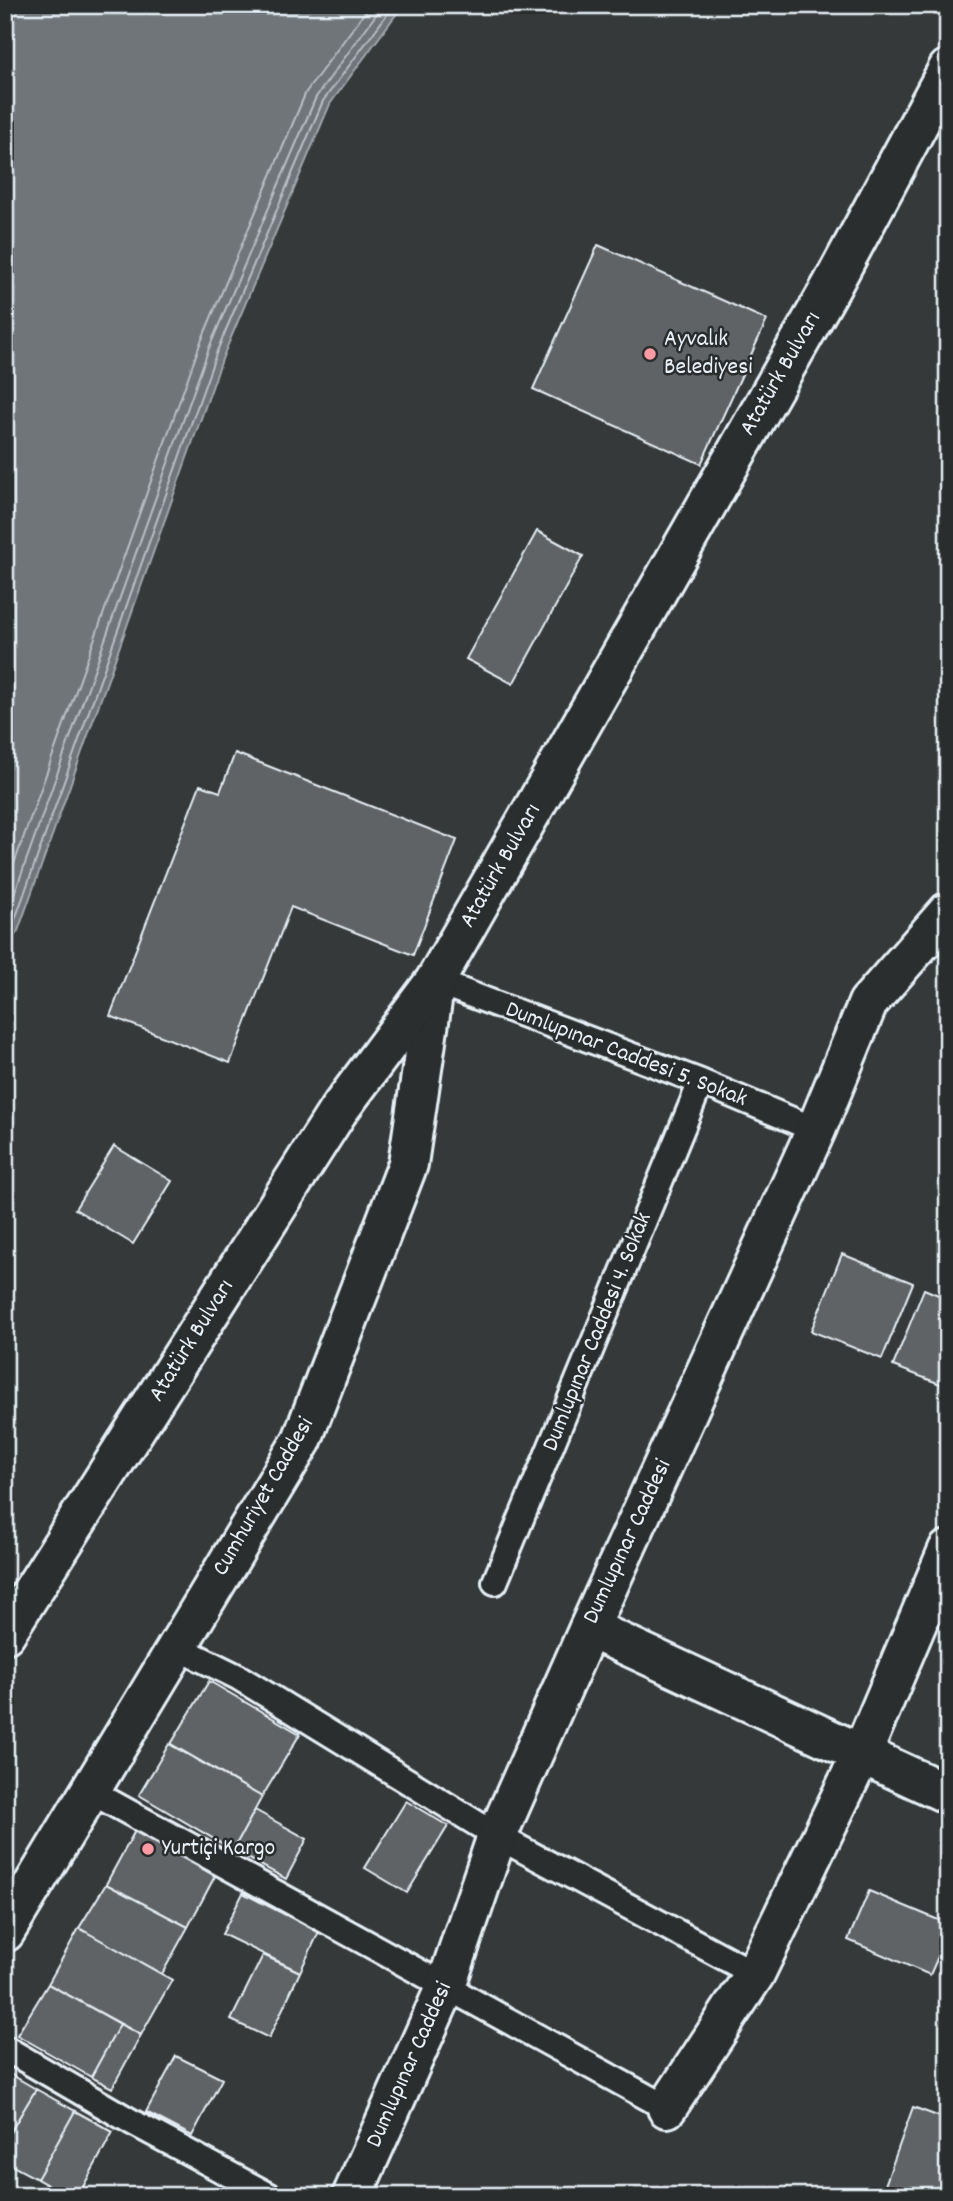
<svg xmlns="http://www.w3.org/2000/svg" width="953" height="2201" font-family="Dekko,sans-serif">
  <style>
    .water { fill: #707579; stroke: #a0a7ac; stroke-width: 2 }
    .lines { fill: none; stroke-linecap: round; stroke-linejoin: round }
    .shore { stroke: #b8bfc5; stroke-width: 2 }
    .building { fill: #5f6365; stroke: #e8f1f8; stroke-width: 2 }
    .service-casing { stroke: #e8f1f8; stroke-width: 30 }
    .minor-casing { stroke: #e8f1f8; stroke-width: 44 }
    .secondary-casing { stroke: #e8f1f8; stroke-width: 44 }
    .primary-casing { stroke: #e8f1f8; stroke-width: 44 }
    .service { stroke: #2a2d2e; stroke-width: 24 }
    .minor { stroke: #2a2d2e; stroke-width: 38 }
    .secondary { stroke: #2a2d2e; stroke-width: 38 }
    .primary { stroke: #2a2d2e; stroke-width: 38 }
    .poi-dot { fill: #ff9aa2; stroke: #2a2d2e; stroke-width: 2.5 }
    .labels { text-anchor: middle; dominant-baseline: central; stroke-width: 5; stroke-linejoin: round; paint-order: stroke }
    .poi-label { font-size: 24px; fill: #e8f1f8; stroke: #2a2d2e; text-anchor: start }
    .street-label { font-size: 24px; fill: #e8f1f8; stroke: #2a2d2e }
  </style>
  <rect width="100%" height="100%" fill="#35393a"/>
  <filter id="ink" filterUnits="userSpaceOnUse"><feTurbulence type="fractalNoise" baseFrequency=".0143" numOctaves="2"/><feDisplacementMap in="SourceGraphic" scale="14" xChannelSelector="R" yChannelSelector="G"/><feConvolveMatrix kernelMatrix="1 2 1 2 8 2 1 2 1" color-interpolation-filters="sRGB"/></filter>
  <g filter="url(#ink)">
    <path class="water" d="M 5,5 L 403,5 L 330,104 L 224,354 L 18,931 L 5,949 Z"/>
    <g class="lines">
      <path class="shore" d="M 5,889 L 200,344 L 306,92 L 370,5
        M 5,920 L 209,348 L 316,97 L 383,5
        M 5,937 L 12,928 L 217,351 L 323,101 L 394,5"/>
    </g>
    <path class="building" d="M 598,245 L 767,320 L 701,464 L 533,389 Z
      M 537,531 L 583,556 L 513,684 L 466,659 Z
      M 235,753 L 457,840 L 413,955 L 291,907 L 230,1063 L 110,1016 L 200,785 L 220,792 Z
      M 114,1146 L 172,1181 L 133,1244 L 75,1209 Z
      M 842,1254 L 913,1283 L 882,1359 L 811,1331 Z
      M 924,1289 L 948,1299 L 948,1387 L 893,1366 Z
      M 209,1681 L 300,1734 L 262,1797 L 171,1744 Z
      M 169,1744 L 262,1797 L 233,1850 L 139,1795 Z
      M 406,1801 L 448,1826 L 407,1893 L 365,1868 Z
      M 255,1810 L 307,1839 L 286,1879 L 233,1850 Z
      M 136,1829 L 215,1876 L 188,1927 L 106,1884 Z
      M 106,1884 L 188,1927 L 162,1974 L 79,1928 Z
      M 869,1891 L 948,1924 L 948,1934 L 930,1975 L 848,1940 Z
      M 243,1893 L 319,1932 L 300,1972 L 222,1934 Z
      M 79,1928 L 172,1980 L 141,2035 L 48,1984 Z
      M 263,1955 L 300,1972 L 269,2038 L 231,2020 Z
      M 48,1984 L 120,2024 L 91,2077 L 17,2035 Z
      M 120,2024 L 141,2035 L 112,2088 L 91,2077 Z
      M 176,2056 L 222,2079 L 192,2136 L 146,2112 Z
      M 5,2071 L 36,2089 L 5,2141 Z
      M 36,2089 L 75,2111 L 37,2179 L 5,2162 L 5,2141 Z
      M 913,2107 L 948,2120 L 948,2169 L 938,2196 L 894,2196 L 883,2191 Z
      M 75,2111 L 113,2132 L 78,2196 L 67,2196 L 37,2179 Z"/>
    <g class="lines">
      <defs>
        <path id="service" d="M 435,981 L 701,1082 L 816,1130
          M 495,1582 L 701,1082
          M 177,1647 L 238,1677 L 497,1836 L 755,1974
          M 90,1791 L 667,2108
          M 5,2048 L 132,2122 L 270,2196"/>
        <path id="minor" d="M 589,1628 L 948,1794
          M 667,2108 L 755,1974 L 862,1753 L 948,1550
          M 352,2196 L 446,1986 L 497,1836 L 589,1628 L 816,1130 L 868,1003 L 948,912"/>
        <path id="secondary" d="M 5,1932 L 302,1440 L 408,1164 L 435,981"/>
        <path id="primary" d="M 5,1634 L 338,1111 L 435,981 L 831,287 L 948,69"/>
      </defs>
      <use href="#service" class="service-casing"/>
      <use href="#minor" class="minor-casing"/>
      <use href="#secondary" class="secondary-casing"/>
      <use href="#primary" class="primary-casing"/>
      <use href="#service" class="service"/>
      <use href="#minor" class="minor"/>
      <use href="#secondary" class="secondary"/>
      <use href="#primary" class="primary"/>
    </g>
  </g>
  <g class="poi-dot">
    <circle cx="650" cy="354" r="7"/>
    <circle cx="148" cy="1849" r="7"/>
  </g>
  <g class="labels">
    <g class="poi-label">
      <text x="664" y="340">Ayvalık<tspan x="664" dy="28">Belediyesi</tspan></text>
      <text x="162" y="1849">Yurtiçi Kargo</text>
    </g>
    <g class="street-label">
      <text transform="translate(781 374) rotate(-60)">Atatürk Bulvarı</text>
      <text transform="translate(501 866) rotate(-60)">Atatürk Bulvarı</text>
      <text transform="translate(626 1055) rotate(21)">Dumlupınar Caddesi 5. Sokak</text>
      <text transform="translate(598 1332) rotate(-68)">Dumlupınar Caddesi 4. Sokak</text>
      <text transform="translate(192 1341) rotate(-58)">Atatürk Bulvarı</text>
      <text transform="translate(264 1497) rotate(-60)">Cumhuriyet Caddesi</text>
      <text transform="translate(628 1542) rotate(-65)">Dumlupınar Caddesi</text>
      <text transform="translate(410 2065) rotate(-66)">Dumlupınar Caddesi</text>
    </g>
  </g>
  <rect width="953" height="2201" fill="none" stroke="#2a2d2e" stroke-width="28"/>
  <rect x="14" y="14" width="925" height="2173" fill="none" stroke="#e8f1f8" stroke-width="2.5" filter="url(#ink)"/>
</svg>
